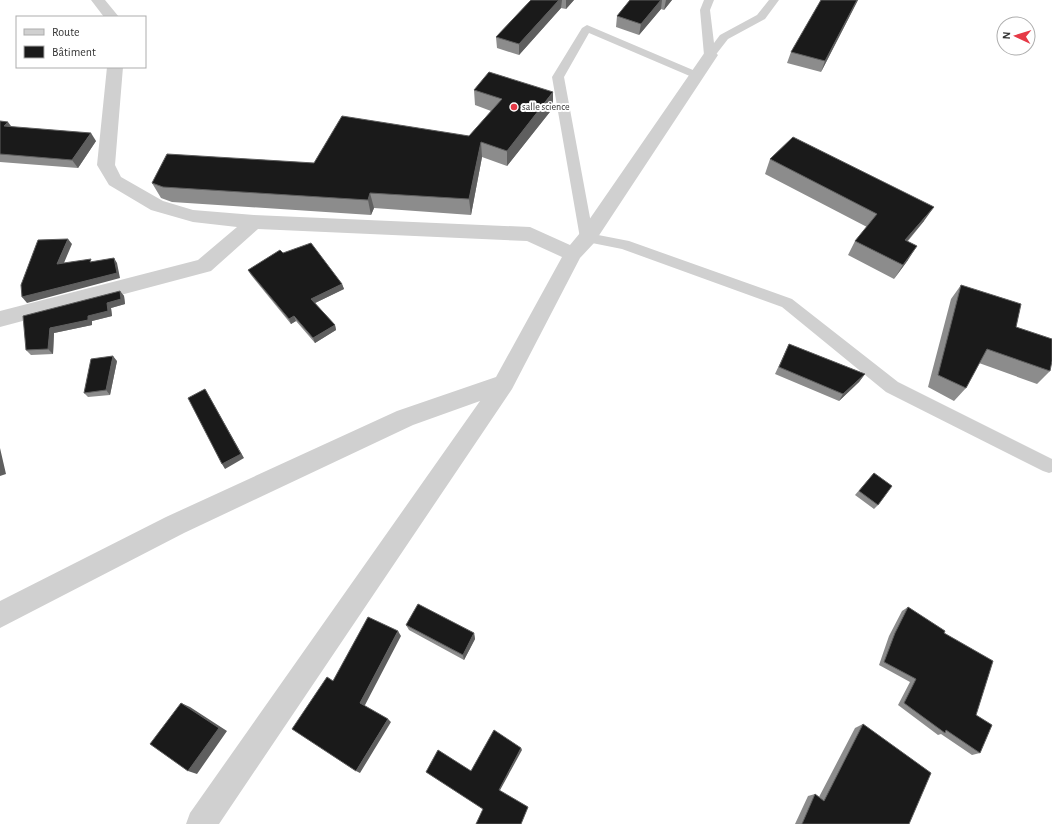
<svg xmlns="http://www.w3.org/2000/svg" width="1052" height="824" font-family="'Alegreya Sans',sans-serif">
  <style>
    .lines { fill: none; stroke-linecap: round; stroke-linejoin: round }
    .lane { fill: #d0d0d0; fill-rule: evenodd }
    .street { fill: #d0d0d0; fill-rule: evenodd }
    .wall { fill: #8c8c8c }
    .shaded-wall { fill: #5f5f5f }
    .building { fill: #1a1a1a; stroke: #5f5f5f }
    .poi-dot { fill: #e63946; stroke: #fff; stroke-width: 1.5 }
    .labels { text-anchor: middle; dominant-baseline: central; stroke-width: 4; stroke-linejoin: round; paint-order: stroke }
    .far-poi-label { font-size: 10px; fill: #333; stroke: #fff; text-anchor: start }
  </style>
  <rect width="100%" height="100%" fill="#fff"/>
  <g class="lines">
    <path class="lane" d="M 704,0 L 714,0 L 710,10 L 714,43 L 720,35 L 757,15 L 769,0 L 779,0 L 765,19 L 728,39 L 714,57 L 710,58 L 704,55 L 700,10 Z
      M 587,25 L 700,73 L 702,75 L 700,77 L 692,77 L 589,33 L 564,77 L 593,234 L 629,241 L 792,299 L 898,382 L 1052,459 L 1052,472 L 1049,473 L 1043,471 L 886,392 L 782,307 L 622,249 L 582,241 L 580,238 L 552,77 L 582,28 Z"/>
    <path class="street" d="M 91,0 L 105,0 L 119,17 L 104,17 Z
      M 710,50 L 715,52 L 718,55 L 594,243 L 580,258 L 512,389 L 219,824 L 186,824 L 190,813 L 480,401 L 413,425 L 184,533 L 0,628 L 0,601 L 166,517 L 397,411 L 496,377 L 562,257 L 527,241 L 258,229 L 211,271 L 0,327 L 0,311 L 198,260 L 237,227 L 193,222 L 151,210 L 109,185 L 97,165 L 107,67 L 123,67 L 115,165 L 121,177 L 163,201 L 193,210 L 254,215 L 530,227 L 570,245 L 580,233 L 705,52 Z"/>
  </g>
  <path class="wall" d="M 531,0 L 574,0 L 566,9 L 561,8 L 519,55 L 497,48 L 496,37 Z
    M 630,0 L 672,0 L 664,10 L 661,9 L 639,35 L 616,27 L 617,16 Z
    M 858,0 L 821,72 L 787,63 L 791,52 Z
    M 474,90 L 553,108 L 507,166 L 482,157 L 471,215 L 374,208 L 371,215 L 172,202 L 161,198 L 152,183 L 314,163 L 469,136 L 491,111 L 475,105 Z
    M 0,121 L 11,127 L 96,141 L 78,168 L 0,162 Z
    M 770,159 L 924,221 L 908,241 L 908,260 L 894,279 L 848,255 L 855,241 L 867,227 L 765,174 Z
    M 283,253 L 342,284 L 344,289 L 315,303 L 335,325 L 336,330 L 315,343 L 296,321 L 291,324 L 251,275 L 248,270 Z
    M 961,285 L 1050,371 L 1037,384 L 979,363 L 966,388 L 954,401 L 928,387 L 951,299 Z
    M 120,291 L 124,296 L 125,304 L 111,308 L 112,316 L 92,321 L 92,325 L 54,333 L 53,354 L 31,355 L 26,350 Z
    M 789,344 L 865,374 L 859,382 L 839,401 L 775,374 Z
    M 117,361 L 110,395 L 88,397 L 84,393 Z
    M 874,473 L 878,505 L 874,509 L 855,495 Z
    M 908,607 L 944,633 L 976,715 L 980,753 L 972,755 L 941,734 L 938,735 L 898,705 L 910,682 L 879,665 L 889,636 L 902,611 Z
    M 406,625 L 474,633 L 475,639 L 464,660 L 409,630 Z
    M 863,724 L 909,824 L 795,824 L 808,796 L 815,794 L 819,797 L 855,728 Z"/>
  <path class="shaded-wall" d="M 559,0 L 562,0 L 561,8 L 519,55 L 519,44 Z
    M 566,0 L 574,0 L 566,9 Z
    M 661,0 L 662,0 L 661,9 L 639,35 L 641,24 Z
    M 666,0 L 672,0 L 664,10 Z
    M 857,0 L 858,0 L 821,72 L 825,61 Z
    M 553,92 L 553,108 L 507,166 L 507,151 Z
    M 8,122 L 14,130 L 4,126 Z
    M 91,133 L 96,141 L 78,168 L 72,160 Z
    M 481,142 L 482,157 L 471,215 L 469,199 Z
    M 370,193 L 374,208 L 371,215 L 368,200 Z
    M 934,207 L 924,221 L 896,254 L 905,240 Z
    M 68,239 L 72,244 L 61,270 L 57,264 Z
    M 917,246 L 908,260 L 894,279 L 903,265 Z
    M 114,258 L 117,263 L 120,278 L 27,303 L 22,297 Z
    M 342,284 L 344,289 L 313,304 L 311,299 Z
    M 120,291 L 124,296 L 125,304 L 111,308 L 112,316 L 92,321 L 92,325 L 54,333 L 53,354 L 48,349 L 50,328 L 107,303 Z
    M 294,316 L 296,321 L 291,324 L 289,319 Z
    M 335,325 L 336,330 L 315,343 L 313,338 Z
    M 113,356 L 117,361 L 110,395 L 106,390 Z
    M 865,374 L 859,382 L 839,401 L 843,394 Z
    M 205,389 L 244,458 L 225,469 L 222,464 Z
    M 0,448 L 6,474 L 0,476 Z
    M 398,631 L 401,636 L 364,707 L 360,703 Z
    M 474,633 L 475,639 L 464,660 L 463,655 Z
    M 181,703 L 190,707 L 227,731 L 197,774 L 188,771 Z
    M 388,719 L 391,722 L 360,773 L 356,771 Z
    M 521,748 L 522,750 L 499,792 L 499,790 Z"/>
  <path class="building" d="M 531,0 L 559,0 L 519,44 L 496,37 Z
    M 630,0 L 661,0 L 641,24 L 617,16 Z
    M 821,0 L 857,0 L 825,61 L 791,52 Z
    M 489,72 L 553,92 L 507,151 L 481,142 L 469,199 L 370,193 L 368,200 L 163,187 L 152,183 L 167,154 L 314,163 L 342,116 L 469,136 L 502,99 L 474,90 Z
    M 0,121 L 8,122 L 4,126 L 91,133 L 72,160 L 0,154 Z
    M 793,137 L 934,207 L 905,240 L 917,246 L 903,265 L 855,241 L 877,214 L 770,159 Z
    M 68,239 L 57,264 L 91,259 L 90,262 L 114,258 L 117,273 L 22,297 L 21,285 L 38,240 Z
    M 311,243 L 342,284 L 311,299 L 335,325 L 313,338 L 294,316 L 289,319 L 248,270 L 280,250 L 283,253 Z
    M 961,285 L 1021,304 L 1016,327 L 1052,339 L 1052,361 L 1050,371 L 987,349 L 966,388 L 938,375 Z
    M 120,291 L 121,299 L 107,303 L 108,311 L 88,316 L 88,320 L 50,328 L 48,349 L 26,350 L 23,316 Z
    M 789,344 L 865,374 L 843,394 L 779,367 Z
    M 113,356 L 106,390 L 84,393 L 91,359 Z
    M 205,389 L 241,454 L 222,464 L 188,398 Z
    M 874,473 L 892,486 L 878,505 L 859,491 Z
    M 418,604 L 474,633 L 463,655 L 406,625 Z
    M 908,607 L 945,631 L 944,633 L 993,661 L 976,715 L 992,725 L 980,753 L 946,730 L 945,733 L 904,703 L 916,679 L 884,662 L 895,633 Z
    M 368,617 L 398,631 L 360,703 L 388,719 L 356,771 L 292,729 L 327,677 L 333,681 Z
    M 181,703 L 219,728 L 188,771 L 150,744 Z
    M 863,724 L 931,773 L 909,824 L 802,824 L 815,794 L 824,801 Z
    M 494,730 L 521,748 L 499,790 L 528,807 L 521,824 L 476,824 L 483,809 L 426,772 L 438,750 L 471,771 Z"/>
  <circle class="poi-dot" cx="514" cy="107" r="4"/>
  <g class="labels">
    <g class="far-poi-label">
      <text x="522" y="107">salle science</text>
    </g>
  </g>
  <rect x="16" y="16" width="130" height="52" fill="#ffffff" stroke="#adadad"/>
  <rect x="24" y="29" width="20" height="6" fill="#d0d0d0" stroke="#adadad"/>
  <text x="52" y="36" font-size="12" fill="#333333">Route</text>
  <rect x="24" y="46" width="20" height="12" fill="#1a1a1a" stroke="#adadad"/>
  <text x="52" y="56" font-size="12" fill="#333333">Bâtiment</text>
  <g transform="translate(1016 36) rotate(274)"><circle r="19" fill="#ffffff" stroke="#adadad"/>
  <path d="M0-3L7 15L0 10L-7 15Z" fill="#e63946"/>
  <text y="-6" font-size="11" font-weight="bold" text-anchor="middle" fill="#333333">N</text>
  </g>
</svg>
